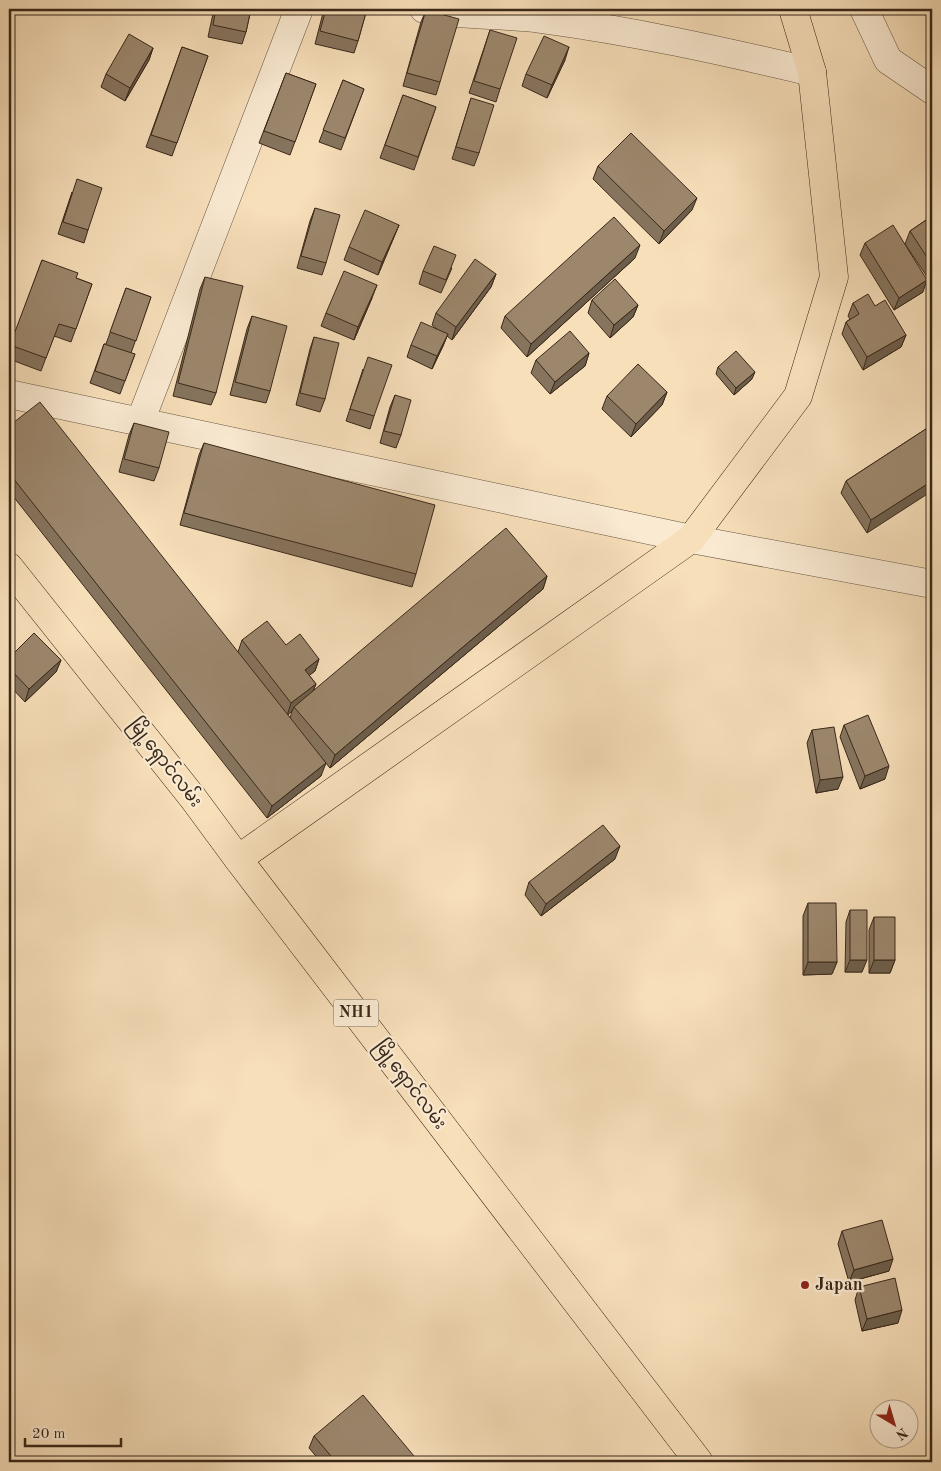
<svg xmlns="http://www.w3.org/2000/svg" width="941" height="1471" font-family="'Old Standard TT','Noto Sans Myanmar',serif">
  <style>
    .lines { fill: none; stroke-linecap: round; stroke-linejoin: round }
    .minor-casing { stroke: #685641; stroke-width: 29 }
    .major-casing { stroke: #392819; stroke-width: 29 }
    .highway-casing { stroke: #392819; stroke-width: 29 }
    .minor { stroke: #faead2; stroke-width: 28 }
    .major { stroke: #f7dfba; stroke-width: 28 }
    .highway { stroke: #f7dfba; stroke-width: 28 }
    .wall { fill: #86745e; stroke: #392819; fill-rule: evenodd }
    .shaded-wall { fill: #6d5e4c; stroke: #392819 }
    .building { fill: #9c876d; stroke: #392819 }
    .poi-dot { fill: #8f2418; stroke: #faead2; stroke-width: 2 }
    .labels { text-anchor: middle; dominant-baseline: central; stroke-width: 4.5; stroke-linejoin: round; paint-order: stroke }
    .shield { fill: #faead2; stroke: #736250; stroke-width: 1 }
    .shield-label { font-size: 16px; font-weight: bold; fill: #392819 }
    .street-label { font-size: 18px; fill: #392819; stroke: #faead2 }
    .poi-label { font-size: 18px; font-weight: bold; fill: #392819; stroke: #faead2; text-anchor: start }
  </style>
  <rect width="100%" height="100%" fill="#f7dfba"/>
  <filter id="stains"><feTurbulence type="fractalNoise" baseFrequency=".004" numOctaves="4"/><feColorMatrix values="0 0 0 0 .2 0 0 0 0 .09 0 0 0 0 .02 0 0 0 .5 -.17"/></filter>
  <radialGradient id="worn" r=".72"><stop offset=".6" stop-color="#630" stop-opacity="0"/><stop offset="1" stop-color="#630" stop-opacity=".3"/></radialGradient>
  <g class="lines">
    <defs>
      <path id="minor" d="M 424,9 C 463,16 503,14 542,19 C 633,31 723,51 812,72
        M 864,9 L 888,60 L 932,90
        M 9,394 L 691,539 L 932,584
        M 140,422 L 299,9"/>
      <path id="major" d="M 238,859 L 691,539 L 798,396 L 834,277 L 812,72 L 793,9"/>
      <path id="highway" d="M 9,567 L 193,798 L 238,859 L 699,1462"/>
    </defs>
    <use href="#minor" class="minor-casing"/>
    <use href="#major" class="major-casing"/>
    <use href="#highway" class="highway-casing"/>
    <use href="#minor" class="minor"/>
    <use href="#major" class="major"/>
    <use href="#highway" class="highway"/>
  </g>
  <path class="wall" d="M 214,9 L 251,9 L 246,32 L 242,44 L 208,37 Z
    M 324,9 L 367,9 L 358,41 L 354,53 L 315,44 Z
    M 426,10 L 440,82 L 436,95 L 403,86 L 421,22 Z
    M 490,30 L 500,89 L 496,102 L 469,93 Z
    M 182,47 L 208,56 L 172,156 L 146,147 Z
    M 153,48 L 149,60 L 125,101 L 101,87 L 106,74 Z
    M 565,60 L 547,98 L 522,86 L 526,74 Z
    M 286,73 L 316,84 L 290,155 L 259,143 Z
    M 343,80 L 364,89 L 341,150 L 319,142 Z
    M 403,95 L 436,107 L 414,170 L 380,158 Z
    M 471,98 L 479,153 L 474,166 L 452,159 Z
    M 598,166 L 692,210 L 659,244 L 593,179 Z
    M 72,192 L 88,230 L 84,243 L 58,234 Z
    M 315,208 L 326,263 L 322,275 L 297,268 L 310,221 Z
    M 932,216 L 932,284 L 905,244 L 910,231 Z
    M 399,225 L 394,237 L 378,275 L 344,260 L 349,247 Z
    M 865,243 L 923,292 L 894,310 L 860,255 Z
    M 635,258 L 527,357 L 501,328 L 505,316 Z
    M 42,260 L 76,278 L 92,284 L 71,342 L 54,336 L 41,371 L 9,359 L 9,350 Z
    M 452,268 L 441,293 L 419,284 L 423,271 Z
    M 496,274 L 491,287 L 452,340 L 447,336 L 443,346 L 432,369 L 407,357 L 411,345 L 437,329 L 432,325 L 436,313 Z
    M 205,277 L 216,393 L 211,405 L 173,396 L 200,289 Z
    M 126,288 L 151,297 L 131,353 L 135,354 L 120,394 L 90,383 L 104,344 L 106,344 Z
    M 372,298 L 354,340 L 321,326 L 326,313 Z
    M 592,300 L 638,305 L 633,317 L 610,338 L 588,313 Z
    M 853,303 L 875,306 L 906,335 L 901,347 L 863,370 L 842,334 L 846,322 L 850,319 L 848,316 Z
    M 252,316 L 270,391 L 266,403 L 230,395 L 247,329 Z
    M 314,337 L 325,399 L 320,412 L 296,405 L 310,349 Z
    M 589,353 L 585,366 L 550,394 L 531,373 L 536,360 Z
    M 718,367 L 752,379 L 734,395 L 716,374 Z
    M 363,369 L 374,416 L 370,429 L 346,421 Z
    M 667,392 L 662,405 L 631,437 L 602,409 L 607,396 Z
    M 395,395 L 401,435 L 396,448 L 380,443 L 390,407 Z
    M 134,423 L 159,468 L 154,481 L 119,472 L 129,435 Z
    M 932,425 L 867,533 L 841,493 L 846,481 Z
    M 9,426 L 238,652 L 242,640 L 286,645 L 319,659 L 315,671 L 309,675 L 316,684 L 313,691 L 547,576 L 543,589 L 330,768 L 320,756 L 321,776 L 267,818 L 9,491 ZM 292,711 L 290,718 L 288,715 Z
    M 204,443 L 416,574 L 412,587 L 180,525 L 199,455 Z
    M 9,658 L 61,660 L 56,672 L 25,702 L 9,685 Z
    M 844,725 L 885,779 L 860,789 L 840,737 Z
    M 812,730 L 838,789 L 816,793 L 807,743 Z
    M 615,859 L 541,916 L 525,895 L 529,882 Z
    M 808,903 L 837,962 L 832,974 L 803,975 L 803,916 Z
    M 850,910 L 862,972 L 845,972 L 846,922 Z
    M 874,917 L 895,960 L 890,973 L 869,973 L 869,930 Z
    M 842,1231 L 889,1271 L 849,1282 L 838,1244 Z
    M 859,1287 L 898,1323 L 862,1331 L 855,1300 Z
    M 314,1436 L 419,1462 L 321,1462 L 309,1448 Z"/>
  <path class="shaded-wall" d="M 569,47 L 565,60 L 547,98 L 552,85 Z
    M 153,48 L 149,60 L 125,101 L 130,88 Z
    M 697,198 L 692,210 L 659,244 L 664,231 Z
    M 399,225 L 394,237 L 378,275 L 382,262 Z
    M 640,245 L 635,258 L 527,357 L 531,344 Z
    M 496,274 L 491,287 L 452,340 L 456,327 Z
    M 927,280 L 923,292 L 894,310 L 899,298 Z
    M 377,285 L 372,298 L 354,340 L 358,327 Z
    M 638,305 L 633,317 L 610,338 L 614,325 Z
    M 448,334 L 443,346 L 432,369 L 437,356 Z
    M 906,335 L 901,347 L 863,370 L 867,357 Z
    M 589,353 L 585,366 L 550,394 L 555,382 Z
    M 755,372 L 752,379 L 734,395 L 736,388 Z
    M 667,392 L 662,405 L 631,437 L 636,424 Z
    M 932,481 L 932,491 L 867,533 L 871,520 Z
    M 547,576 L 543,589 L 330,768 L 335,755 Z
    M 319,659 L 315,671 L 301,682 L 305,670 Z
    M 61,660 L 56,672 L 25,702 L 29,689 Z
    M 316,684 L 311,696 L 294,707 L 292,711 L 287,716 L 291,703 Z
    M 326,763 L 321,776 L 267,818 L 272,806 Z
    M 889,766 L 885,779 L 860,789 L 865,776 Z
    M 843,777 L 838,789 L 816,793 L 820,780 Z
    M 620,846 L 615,859 L 541,916 L 546,904 Z
    M 850,960 L 867,960 L 862,972 L 845,972 Z
    M 874,960 L 895,960 L 890,973 L 869,973 Z
    M 808,962 L 837,962 L 832,974 L 803,975 Z
    M 893,1259 L 889,1271 L 849,1282 L 854,1270 Z
    M 902,1310 L 898,1323 L 862,1331 L 867,1319 Z"/>
  <path class="building" d="M 216,9 L 251,9 L 246,32 L 213,25 Z
    M 326,9 L 367,9 L 358,41 L 320,31 Z
    M 426,10 L 459,19 L 440,82 L 407,73 Z
    M 490,30 L 517,38 L 500,89 L 474,81 Z
    M 129,34 L 153,48 L 130,88 L 106,74 Z
    M 544,36 L 569,47 L 552,85 L 526,74 Z
    M 182,47 L 208,56 L 177,143 L 151,135 Z
    M 286,73 L 316,84 L 295,142 L 264,131 Z
    M 343,80 L 364,89 L 345,138 L 323,130 Z
    M 403,95 L 436,107 L 418,157 L 385,145 Z
    M 471,98 L 494,105 L 479,153 L 456,147 Z
    M 631,133 L 697,198 L 664,231 L 598,166 Z
    M 77,179 L 102,188 L 88,230 L 63,222 Z
    M 315,208 L 340,215 L 326,263 L 301,256 Z
    M 365,210 L 399,225 L 382,262 L 349,247 Z
    M 932,216 L 932,265 L 910,231 Z
    M 614,217 L 640,245 L 531,344 L 505,316 Z
    M 893,225 L 927,280 L 899,298 L 865,243 Z
    M 434,246 L 456,255 L 446,280 L 423,271 Z
    M 475,259 L 496,274 L 456,327 L 436,313 Z
    M 42,260 L 78,273 L 76,278 L 92,284 L 76,329 L 59,324 L 46,358 L 10,345 Z
    M 344,271 L 377,285 L 358,327 L 326,313 Z
    M 205,277 L 243,286 L 216,393 L 178,383 Z
    M 615,279 L 638,305 L 614,325 L 592,300 Z
    M 126,288 L 151,297 L 136,341 L 110,332 Z
    M 868,294 L 875,306 L 885,300 L 906,335 L 867,357 L 846,322 L 859,314 L 853,303 Z
    M 252,316 L 287,326 L 270,391 L 235,382 Z
    M 421,322 L 448,334 L 437,356 L 411,345 Z
    M 570,331 L 589,353 L 555,382 L 536,360 Z
    M 314,337 L 339,343 L 325,399 L 300,393 Z
    M 104,344 L 135,354 L 125,381 L 95,371 Z
    M 736,351 L 755,372 L 736,388 L 718,367 Z
    M 368,357 L 392,365 L 374,416 L 350,409 Z
    M 638,364 L 667,392 L 636,424 L 607,396 Z
    M 395,395 L 411,400 L 401,435 L 384,431 Z
    M 40,402 L 326,763 L 272,806 L 9,473 L 9,426 Z
    M 134,423 L 169,432 L 159,468 L 124,459 Z
    M 932,425 L 932,481 L 871,520 L 846,481 Z
    M 204,443 L 435,505 L 416,574 L 184,513 Z
    M 506,528 L 547,576 L 335,755 L 294,707 Z
    M 267,621 L 286,645 L 300,634 L 319,659 L 305,670 L 316,684 L 291,703 L 242,640 Z
    M 34,633 L 61,660 L 29,689 L 9,668 L 9,658 Z
    M 868,715 L 889,766 L 865,776 L 844,725 Z
    M 834,727 L 843,777 L 820,780 L 812,730 Z
    M 603,825 L 620,846 L 546,904 L 529,882 Z
    M 808,903 L 836,903 L 837,962 L 808,962 Z
    M 850,910 L 867,910 L 867,960 L 850,960 Z
    M 874,917 L 895,917 L 895,960 L 874,960 Z
    M 882,1220 L 893,1259 L 854,1270 L 842,1231 Z
    M 895,1278 L 902,1310 L 867,1319 L 859,1287 Z
    M 363,1395 L 419,1462 L 336,1462 L 314,1436 Z"/>
  <circle class="poi-dot" cx="805" cy="1285" r="5"/>
  <g class="labels">
    <rect class="shield" x="333.5" y="999.5" width="45" height="27" rx="4"/>
    <g class="shield-label">
      <text x="356" y="1013">NH1</text>
    </g>
    <g class="street-label">
      <text transform="translate(165 763) rotate(52)">မြို့ရှောင်လမ်း</text>
      <text transform="translate(410 1085) rotate(53)">မြို့ရှောင်လမ်း</text>
    </g>
    <g class="poi-label">
      <text x="815" y="1285">Japan</text>
    </g>
  </g>
  <rect width="941" height="1471" fill="none" stroke="#f7dfba" stroke-width="30"/>
  <rect x="10" y="10" width="921" height="1451" fill="none" stroke="#392819" stroke-width="2.5"/>
  <rect x="15" y="15" width="911" height="1441" fill="none" stroke="#392819"/>
  <g transform="translate(894 1424) rotate(142)"><circle r="24" fill="#faead2" stroke="#ad9c88"/>
  <path d="M0-4L9 19L0 12L-9 19Z" fill="#8f2418"/>
  <text y="-8" font-size="14" font-weight="bold" text-anchor="middle" fill="#392819">N</text>
  </g>
  <path d="M25 1438v8h96v-8" fill="none" stroke="#392819" stroke-width="2.5"/>
  <text x="32" y="1438" font-size="15" fill="#392819" stroke="#faead2" stroke-width="4" paint-order="stroke">20 m</text>
  <rect width="100%" height="100%" filter="url(#stains)"/>
  <rect width="100%" height="100%" fill="url(#worn)"/>
</svg>
